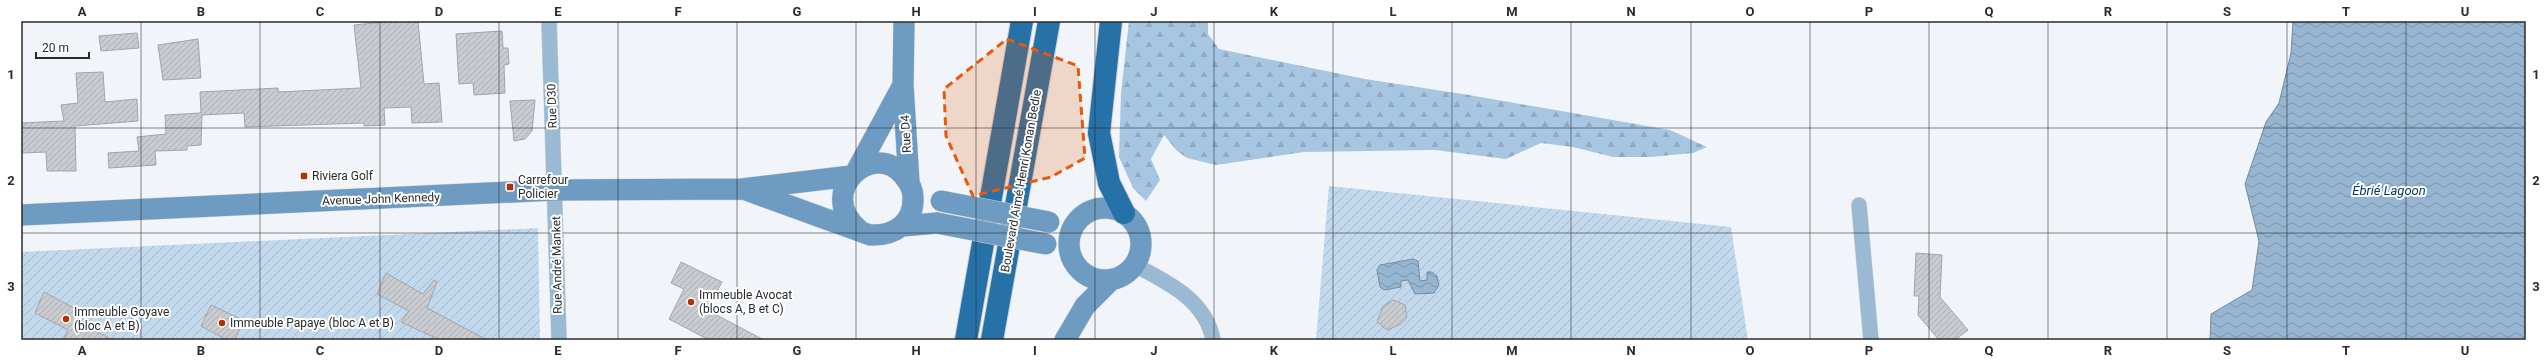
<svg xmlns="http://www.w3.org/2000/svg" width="2547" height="361" font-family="Roboto,sans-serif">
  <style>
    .forest { fill: url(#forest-firs) }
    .garden { fill: url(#garden-furrows) }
    .water { fill: url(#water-waves); stroke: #758ba0 }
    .building { fill: url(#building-hatch); stroke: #a1a5a9 }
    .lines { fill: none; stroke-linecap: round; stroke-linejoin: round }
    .minor-casing { stroke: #cdd0d4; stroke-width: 16 }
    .secondary-casing { stroke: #cdd0d4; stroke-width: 22 }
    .motorway-casing { stroke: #cdd0d4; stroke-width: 24 }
    .minor { stroke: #9ab9d3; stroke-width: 15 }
    .secondary { stroke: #6d9bc2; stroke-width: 21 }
    .motorway { stroke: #2671a8; stroke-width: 22 }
    .secondary-bridge-casing { stroke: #cdd0d4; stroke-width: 22; stroke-linecap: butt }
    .secondary-bridge { stroke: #6d9bc2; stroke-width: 21 }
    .marked { fill: #e8590c; fill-opacity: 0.2; stroke: #e8590c; stroke-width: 3; stroke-dasharray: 8 5; stroke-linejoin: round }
    .grid { fill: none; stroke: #282a2c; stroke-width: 1; stroke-opacity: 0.55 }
    .poi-dot { fill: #b92f05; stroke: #fff; stroke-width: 1.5 }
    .labels { text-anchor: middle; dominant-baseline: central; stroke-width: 4; stroke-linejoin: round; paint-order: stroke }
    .street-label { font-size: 12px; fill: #282a2c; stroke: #fff }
    .poi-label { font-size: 12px; fill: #282a2c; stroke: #fff; text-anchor: start }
    .water-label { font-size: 13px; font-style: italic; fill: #00385c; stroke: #fff }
    .neatline { fill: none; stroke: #282a2c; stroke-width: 1.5 }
    .grid-label { font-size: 13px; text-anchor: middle; font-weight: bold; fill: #282a2c }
  </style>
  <defs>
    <pattern id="forest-firs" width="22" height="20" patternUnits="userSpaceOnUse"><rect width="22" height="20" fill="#a6c6e2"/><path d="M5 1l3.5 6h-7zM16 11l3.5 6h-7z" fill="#8faac2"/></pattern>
    <pattern id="garden-furrows" width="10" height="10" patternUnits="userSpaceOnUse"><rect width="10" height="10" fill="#c2d8ec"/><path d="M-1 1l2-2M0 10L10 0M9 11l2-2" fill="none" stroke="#a7bacb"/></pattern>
    <pattern id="water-waves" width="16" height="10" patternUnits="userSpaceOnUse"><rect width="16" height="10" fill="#96b5d1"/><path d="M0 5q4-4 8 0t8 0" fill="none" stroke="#7a93aa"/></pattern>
    <pattern id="building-hatch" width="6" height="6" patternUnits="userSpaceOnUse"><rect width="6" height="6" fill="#c8ccd0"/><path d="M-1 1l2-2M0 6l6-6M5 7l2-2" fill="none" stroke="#acafb3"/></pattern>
  </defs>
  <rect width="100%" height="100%" fill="#f1f5f9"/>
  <path class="forest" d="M 1129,21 L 1208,21 L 1208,34 L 1219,49 L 1365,79 L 1469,95 L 1670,130 L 1707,147 L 1693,153 L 1650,157 L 1613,157 L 1573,147 L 1541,143 L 1506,159 L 1435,150 L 1304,152 L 1216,165 L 1187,158 L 1177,151 L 1164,135 L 1151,159 L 1160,180 L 1146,201 L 1133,188 L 1119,157 L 1121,93 Z"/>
  <path class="garden" d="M 1329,186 L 1731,227 L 1748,340 L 1316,340 Z
    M 538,228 L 540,340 L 21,340 L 21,252 Z"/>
  <path class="water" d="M 2293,21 L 2526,21 L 2526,340 L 2210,340 L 2211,314 L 2252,290 L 2259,241 L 2245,184 L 2266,122 L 2279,103 L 2291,53 Z
    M 1413,259 L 1418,261 L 1420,281 L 1427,280 L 1427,272 L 1432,272 L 1437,276 L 1439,285 L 1434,293 L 1415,294 L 1408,280 L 1401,281 L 1401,287 L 1384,290 L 1380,287 L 1377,270 L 1380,265 Z"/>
  <path class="building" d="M 395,21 L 418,21 L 424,84 L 439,83 L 442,122 L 412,123 L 411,107 L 384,108 L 385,125 L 364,126 L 364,123 L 245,127 L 244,113 L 202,115 L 201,145 L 187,146 L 187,150 L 155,151 L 156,165 L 109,168 L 108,153 L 139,151 L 137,137 L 166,134 L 165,115 L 201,113 L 200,92 L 278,88 L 278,92 L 361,88 L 354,25 Z
    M 502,31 L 503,48 L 508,48 L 509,64 L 504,65 L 505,93 L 474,95 L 473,83 L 459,84 L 456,34 Z
    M 137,33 L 139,48 L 101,51 L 99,36 Z
    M 198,39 L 201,78 L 163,80 L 158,45 Z
    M 103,72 L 105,102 L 137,99 L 138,121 L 75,126 L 76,171 L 47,171 L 46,152 L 21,153 L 21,123 L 64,121 L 61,105 L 78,103 L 76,73 Z
    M 535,100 L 532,131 L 525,139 L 514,141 L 510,101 Z
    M 1916,253 L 1942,255 L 1940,297 L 1968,330 L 1955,340 L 1939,340 L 1918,315 L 1919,296 L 1914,296 Z
    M 681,262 L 722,282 L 707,310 L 764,340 L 709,340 L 669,319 L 684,289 L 671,283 Z
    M 386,273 L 423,294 L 434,280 L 437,282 L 427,308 L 487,340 L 440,340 L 401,322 L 409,311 L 377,294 Z
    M 44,292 L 87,315 L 82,324 L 113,340 L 63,340 L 68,330 L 35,313 Z
    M 1393,300 L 1405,305 L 1407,317 L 1401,324 L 1387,330 L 1377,322 L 1383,306 Z
    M 211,305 L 243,320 L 235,340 L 227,340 L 201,326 Z"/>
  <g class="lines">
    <defs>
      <path id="minor" d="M 549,21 L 559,340
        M 1859,205 L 1871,340
        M 1135,265 C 1167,282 1206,300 1213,340"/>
      <path id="secondary" d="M 904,21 L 903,85 L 909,182
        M 857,170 L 903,85
        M 746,190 L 870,235 C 895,236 914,223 913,197 C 913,189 909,182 903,175 C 873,139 814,192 859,230
        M1069 244a36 36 0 1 1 72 0a36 36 0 1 1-72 0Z
        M 21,215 L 555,190 L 742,189 L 851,176
        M 903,226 L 937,223
        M 1065,340 L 1085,306 L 1111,280"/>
      <path id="motorway" d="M 1111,21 L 1099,133 L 1109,183 L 1124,213
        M 966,340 L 1022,21
        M 992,340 L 1049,21"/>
    </defs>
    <use href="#minor" class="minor-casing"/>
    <use href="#secondary" class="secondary-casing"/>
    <use href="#motorway" class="motorway-casing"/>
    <use href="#minor" class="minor"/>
    <use href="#secondary" class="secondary"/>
    <use href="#motorway" class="motorway"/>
    <defs>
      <path id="secondary-bridge" d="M 941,201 L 1049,222
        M 937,223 L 1046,244"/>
    </defs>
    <use href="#secondary-bridge" class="secondary-bridge-casing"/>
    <use href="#secondary-bridge" class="secondary-bridge"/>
  </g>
  <path class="marked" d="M 1007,39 L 1078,66 L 1085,158 L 1051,177 L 973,196 L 946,136 L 944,89 Z"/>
  <path class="grid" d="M 141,21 L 141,340M 260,21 L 260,340M 380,21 L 380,340M 499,21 L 499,340M 618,21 L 618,340M 737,21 L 737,340M 856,21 L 856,340M 976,21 L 976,340M 1095,21 L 1095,340M 1214,21 L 1214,340M 1333,21 L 1333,340M 1452,21 L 1452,340M 1571,21 L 1571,340M 1691,21 L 1691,340M 1810,21 L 1810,340M 1929,21 L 1929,340M 2048,21 L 2048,340M 2167,21 L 2167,340M 2287,21 L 2287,340M 2406,21 L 2406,340M 21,128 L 2526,128M 21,233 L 2526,233"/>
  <g class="poi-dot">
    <rect x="300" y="172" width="8" height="8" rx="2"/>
    <rect x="506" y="183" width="8" height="8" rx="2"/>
    <circle cx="691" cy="302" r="4"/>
    <circle cx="66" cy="319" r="4"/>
    <circle cx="222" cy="323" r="4"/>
  </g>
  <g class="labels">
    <g class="street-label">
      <text transform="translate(552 106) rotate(-92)">Rue D30</text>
      <text transform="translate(906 134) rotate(-93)">Rue D4</text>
      <text transform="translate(1021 181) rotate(-80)">Boulevard Aimé Henri Konan Bedie</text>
      <text transform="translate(381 199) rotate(-2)">Avenue John Kennedy</text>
      <text transform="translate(557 265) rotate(-91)">Rue André Manket</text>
    </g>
    <g class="poi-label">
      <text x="312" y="176">Riviera Golf</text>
      <text x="518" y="180">Carrefour<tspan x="518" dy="14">Policier</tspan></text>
      <text x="699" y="295">Immeuble Avocat<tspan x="699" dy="14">(blocs A, B et C)</tspan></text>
      <text x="74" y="312">Immeuble Goyave<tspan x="74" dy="14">(bloc A et B)</tspan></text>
      <text x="230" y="323">Immeuble Papaye (bloc A et B)</text>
    </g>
    <g class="water-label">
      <text x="2389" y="190">Ébrié Lagoon</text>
    </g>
  </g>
  <rect width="2547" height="361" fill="none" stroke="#ffffff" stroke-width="44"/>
  <path d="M36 52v6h53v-6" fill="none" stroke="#282a2c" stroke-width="2"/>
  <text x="42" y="52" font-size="12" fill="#282a2c" stroke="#ffffff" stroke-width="3" paint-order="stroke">20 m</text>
  <rect x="22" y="22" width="2503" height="317" class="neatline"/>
  <g class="grid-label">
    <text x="82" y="16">A</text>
    <text x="201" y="16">B</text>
    <text x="320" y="16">C</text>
    <text x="439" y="16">D</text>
    <text x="558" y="16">E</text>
    <text x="678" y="16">F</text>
    <text x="797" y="16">G</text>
    <text x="916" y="16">H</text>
    <text x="1035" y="16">I</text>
    <text x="1154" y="16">J</text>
    <text x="1274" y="16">K</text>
    <text x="1393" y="16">L</text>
    <text x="1512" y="16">M</text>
    <text x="1631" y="16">N</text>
    <text x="1750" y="16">O</text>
    <text x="1869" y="16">P</text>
    <text x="1989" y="16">Q</text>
    <text x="2108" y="16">R</text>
    <text x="2227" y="16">S</text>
    <text x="2346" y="16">T</text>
    <text x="2465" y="16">U</text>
    <text x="11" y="79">1</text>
    <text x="2536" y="79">1</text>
    <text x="11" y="185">2</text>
    <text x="2536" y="185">2</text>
    <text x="11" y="291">3</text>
    <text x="2536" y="291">3</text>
    <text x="82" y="355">A</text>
    <text x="201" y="355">B</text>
    <text x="320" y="355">C</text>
    <text x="439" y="355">D</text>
    <text x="558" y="355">E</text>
    <text x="678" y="355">F</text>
    <text x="797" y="355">G</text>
    <text x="916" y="355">H</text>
    <text x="1035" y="355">I</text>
    <text x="1154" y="355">J</text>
    <text x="1274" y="355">K</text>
    <text x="1393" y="355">L</text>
    <text x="1512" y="355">M</text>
    <text x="1631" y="355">N</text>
    <text x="1750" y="355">O</text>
    <text x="1869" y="355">P</text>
    <text x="1989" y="355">Q</text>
    <text x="2108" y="355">R</text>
    <text x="2227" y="355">S</text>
    <text x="2346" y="355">T</text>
    <text x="2465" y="355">U</text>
  </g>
</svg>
